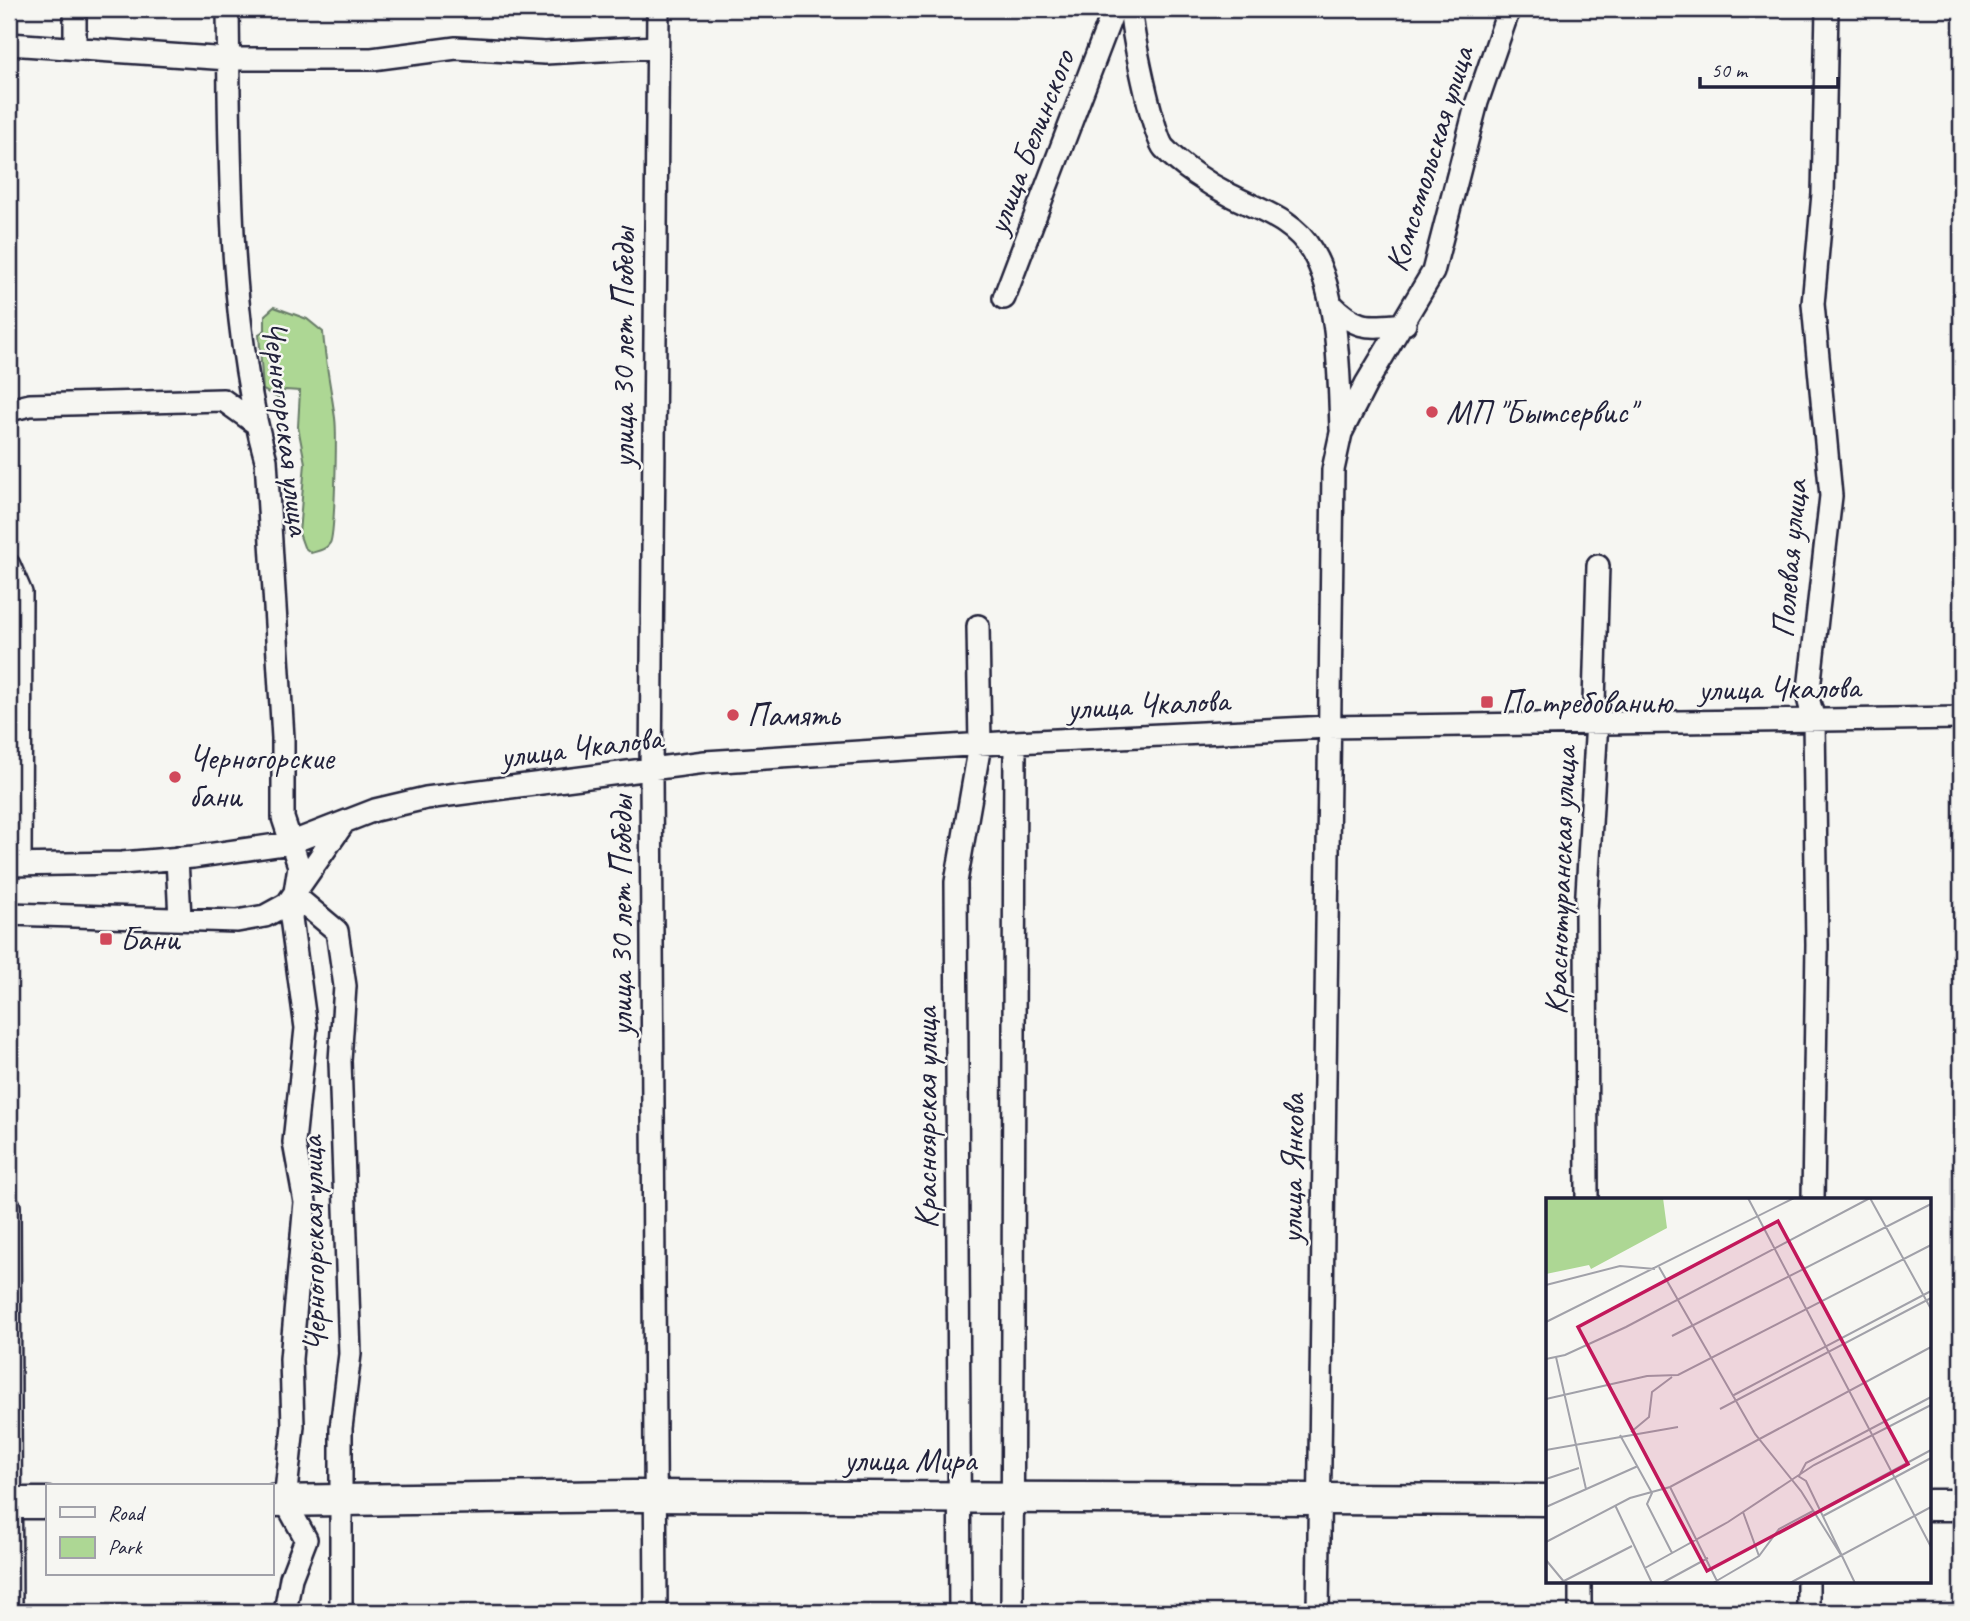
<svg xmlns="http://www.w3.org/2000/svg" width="1970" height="1621" font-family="Caveat,sans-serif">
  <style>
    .green { fill: #add794; stroke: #687c68; stroke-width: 2 }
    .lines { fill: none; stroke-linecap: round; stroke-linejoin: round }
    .minor-casing { stroke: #22223b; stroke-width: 26 }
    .secondary-casing { stroke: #22223b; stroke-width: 35 }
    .minor { stroke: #f6f6f2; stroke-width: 21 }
    .secondary { stroke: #f6f6f2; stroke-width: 30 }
    .poi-dot { fill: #d1495b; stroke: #f6f6f2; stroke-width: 2.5 }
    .labels { text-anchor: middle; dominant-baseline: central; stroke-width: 5; stroke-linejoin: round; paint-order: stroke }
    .street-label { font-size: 33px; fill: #22223b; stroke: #f6f6f2 }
    .poi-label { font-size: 33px; fill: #22223b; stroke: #f6f6f2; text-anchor: start }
    .inset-road { fill: none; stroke: #a1a1a9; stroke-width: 2 }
    .view { fill: #c2185b; fill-opacity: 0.15; stroke: #c2185b; stroke-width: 3.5 }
    .inset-edge { fill: none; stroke: #22223b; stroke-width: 3.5 }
  </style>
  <rect width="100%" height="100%" fill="#f6f6f2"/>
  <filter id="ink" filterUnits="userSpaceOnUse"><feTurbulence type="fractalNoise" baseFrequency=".0143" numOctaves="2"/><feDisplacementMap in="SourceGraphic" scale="14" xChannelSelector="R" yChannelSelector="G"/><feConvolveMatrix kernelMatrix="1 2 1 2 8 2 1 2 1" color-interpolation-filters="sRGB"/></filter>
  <g filter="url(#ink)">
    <path class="green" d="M 274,307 L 307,319 L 323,332 C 325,361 331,389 335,418 C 337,432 335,535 330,543 C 326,550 318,551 311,553 L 304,547 L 299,533 L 305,463 L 298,427 L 300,391 L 285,390 L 278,398 L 263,390 L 259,334 L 265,330 L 265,315 Z"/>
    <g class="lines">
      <defs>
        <path id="minor" d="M 228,9 C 230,153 227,322 266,460 L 283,738 L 283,818 L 299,866 L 291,918 L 306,1028 L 294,1142 L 305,1202 L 291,1359 L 293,1426 L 285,1501 L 306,1539 L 291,1578 L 285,1612
          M 1131,9 C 1131,29 1153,136 1164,148 C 1181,166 1208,184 1230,195 C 1261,211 1294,220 1312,251 C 1339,296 1339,377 1341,429
          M 9,44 L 229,59 L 372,59 L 456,48 L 545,53 L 656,47
          M 75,49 L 75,9
          M 1004,298 L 1114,9
          M 1331,304 C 1358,331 1368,327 1405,324
          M 9,410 L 30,405 L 223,400 L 255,423
          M 9,565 L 21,593 L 20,865
          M 177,858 L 180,919
          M 9,865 L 122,863 L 193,857 L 290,843 L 375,810 L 426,798 L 705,762 L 1015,742 L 1328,727 L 1961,718
          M 294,895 L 337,931 L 345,986 L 340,1061 L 350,1354 L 341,1428 L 341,1612
          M 9,914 L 237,921 L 265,916 L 287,904 L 343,824
          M 1587,1199 L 1586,910 L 1597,721 L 1594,703 L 1598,566
          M 1813,1199 L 1817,945 L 1814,720 L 1808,698 L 1831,496 L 1813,304 L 1823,194 L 1827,9
          M 9,1206 L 11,1612
          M 656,1612 L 651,771 L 658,9
          M 960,1612 L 956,882 L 980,745 L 978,626
          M 1012,1612 L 1015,742
          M 1318,1612 L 1333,470 L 1341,433 L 1366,384 L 1433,272 L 1477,102 L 1509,9
          M 1580,1612 L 1580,1581
          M 1808,1612 L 1808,1581"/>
        <path id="secondary" d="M 271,1501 L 634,1496 L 1548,1500
          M 9,1503 L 47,1503
          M 1930,1505 L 1961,1505"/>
      </defs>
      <use href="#minor" class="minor-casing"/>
      <use href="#secondary" class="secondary-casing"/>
      <use href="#minor" class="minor"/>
      <use href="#secondary" class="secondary"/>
    </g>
  </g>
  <g class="poi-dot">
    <circle cx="1432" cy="412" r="7"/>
    <rect x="1480" y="695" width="14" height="14" rx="3.5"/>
    <circle cx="733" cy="715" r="7"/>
    <circle cx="175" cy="777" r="7"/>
    <rect x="99" y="932" width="14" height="14" rx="3.5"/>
  </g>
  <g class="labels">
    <g class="street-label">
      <text transform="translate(1030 142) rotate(-69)">улица Белинского</text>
      <text transform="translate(1429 159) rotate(-73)">Комсомольская улица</text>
      <text transform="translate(623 348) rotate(-90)">улица 30 лет Победы</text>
      <text transform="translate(287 428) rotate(83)">Черногорская улица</text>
      <text transform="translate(1789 559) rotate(-85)">Полевая улица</text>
      <text transform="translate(1779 688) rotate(-1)">улица Чкалова</text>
      <text transform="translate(1148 704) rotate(-3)">улица Чкалова</text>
      <text transform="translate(581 747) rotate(-7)">улица Чкалова</text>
      <text transform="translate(1560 881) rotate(-88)">Краснотуранская улица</text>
      <text transform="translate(621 916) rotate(-90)">улица 30 лет Победы</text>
      <text transform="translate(926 1118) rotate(-90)">Красноярская улица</text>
      <text transform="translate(1292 1169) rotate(-89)">улица Янкова</text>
      <text transform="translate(313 1244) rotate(-91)">Черногорская улица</text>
      <text x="910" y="1460">улица Мира</text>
    </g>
    <g class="poi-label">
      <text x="1446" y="412">МП "Бытсервис"</text>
      <text x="1501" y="702">По требованию</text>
      <text x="747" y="715">Память</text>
      <text x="189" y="758">Черногорские<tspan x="189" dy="38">бани</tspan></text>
      <text x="120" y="939">Бани</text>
    </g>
  </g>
  <g transform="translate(1546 1198)">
    <rect width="385" height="385" fill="#f6f6f2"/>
    <path d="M 0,0 L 117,0 L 121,30 L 45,71 L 43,67 L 0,76 Z" fill="#add794"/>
    <path class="inset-road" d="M 202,0 L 212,19M 324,0 L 385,111M 212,19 L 385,349M 113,69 L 209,236 L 255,293 L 295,357M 0,87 L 74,68 L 109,71M 0,124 L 248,0M 126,138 L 385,6M 10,159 L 40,291M 0,161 L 19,157 L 80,129 L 324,0M 186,198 L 385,93M 0,201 L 101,178 L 132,177 L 385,47M 174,211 L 385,100M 85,234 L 103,219 L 106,194 L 126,179M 74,237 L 106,295 L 101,306 L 126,355M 0,252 L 132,229M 252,278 L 260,283 L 309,385M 253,278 L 260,265 L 385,199M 0,281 L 33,270M 124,289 L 172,385M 69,307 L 106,385M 0,309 L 92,268M 274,312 L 385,252M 197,314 L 213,358M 277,318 L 385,260M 0,344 L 84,300 L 124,289 L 385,149M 0,362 L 19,385M 99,370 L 182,324 L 268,267 L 385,207M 14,385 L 86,348M 116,385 L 162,360M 167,385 L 213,358 L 233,331 L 267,313M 244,385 L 385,309"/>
    <path class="view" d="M 232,23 L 362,266 L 161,373 L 32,129 Z"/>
    <rect width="385" height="385" class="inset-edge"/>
  </g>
  <rect width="1970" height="1621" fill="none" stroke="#f6f6f2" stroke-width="35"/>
  <rect x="18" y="18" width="1935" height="1586" fill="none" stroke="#22223b" stroke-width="2.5" filter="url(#ink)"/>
  <rect x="46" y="1484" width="228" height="91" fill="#f6f6f2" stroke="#a1a1a9" stroke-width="2"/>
  <rect x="60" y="1507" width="35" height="10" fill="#f6f6f2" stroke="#a1a1a9" stroke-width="2"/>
  <text x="108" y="1520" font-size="21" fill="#22223b">Road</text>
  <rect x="60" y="1537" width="35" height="21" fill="#add794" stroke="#a1a1a9" stroke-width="2"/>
  <text x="108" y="1554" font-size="21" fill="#22223b">Park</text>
  <path d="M1700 77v10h138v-10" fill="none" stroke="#22223b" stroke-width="3.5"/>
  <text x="1711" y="77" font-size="21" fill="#22223b" stroke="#f6f6f2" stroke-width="5" paint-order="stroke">50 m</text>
</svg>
